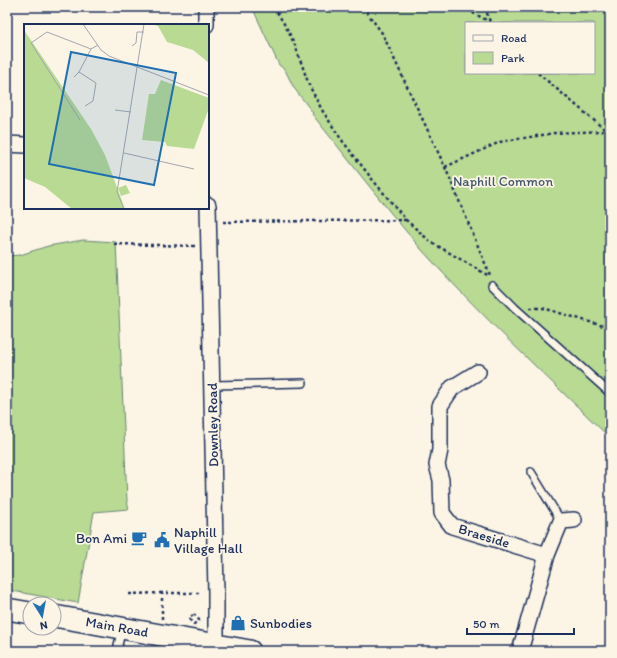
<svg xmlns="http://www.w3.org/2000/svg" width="617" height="658" font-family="Itim,sans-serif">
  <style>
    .green { fill: #b8da93; stroke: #6a8478; fill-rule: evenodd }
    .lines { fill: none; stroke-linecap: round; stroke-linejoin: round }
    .lane-casing { stroke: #1b2f5e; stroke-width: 10 }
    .street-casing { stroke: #1b2f5e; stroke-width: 18 }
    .secondary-casing { stroke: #1b2f5e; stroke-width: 24 }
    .path { stroke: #1b2f5e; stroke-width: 2.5; stroke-dasharray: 3 3; stroke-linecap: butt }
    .lane { stroke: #fcf5e5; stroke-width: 7 }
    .street { stroke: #fcf5e5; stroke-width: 15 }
    .secondary { stroke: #fcf5e5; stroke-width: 21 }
    .labels { text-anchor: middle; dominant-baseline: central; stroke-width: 3.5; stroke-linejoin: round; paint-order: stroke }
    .park-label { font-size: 14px; fill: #425a6b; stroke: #fcf5e5 }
    .street-label { font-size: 14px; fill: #1b2f5e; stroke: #fcf5e5 }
    .poi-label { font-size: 14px; fill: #1b2f5e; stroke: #fcf5e5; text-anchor: start }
    .inset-road { fill: none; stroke: #a2a6af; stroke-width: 1 }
    .view { fill: #1f6fb2; fill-opacity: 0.15; stroke: #1f6fb2; stroke-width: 2 }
    .inset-edge { fill: none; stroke: #1b2f5e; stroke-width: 2 }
  </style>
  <rect width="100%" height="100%" fill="#fcf5e5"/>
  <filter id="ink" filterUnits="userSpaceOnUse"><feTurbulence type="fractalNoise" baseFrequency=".025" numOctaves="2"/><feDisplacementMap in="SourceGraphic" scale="8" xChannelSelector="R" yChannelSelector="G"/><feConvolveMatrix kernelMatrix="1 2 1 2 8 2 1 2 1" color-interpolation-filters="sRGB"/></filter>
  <g filter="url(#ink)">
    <path class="green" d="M 252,7 L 610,7 L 610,438 C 546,376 480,315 421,249 C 383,205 348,159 312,114 L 313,113 L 294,88 L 285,70 L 279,65 ZM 466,23 L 594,23 L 594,73 L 466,73 Z
      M 83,240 L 116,242 L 127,501 L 129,509 L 94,512 L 78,603 L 7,590 L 7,256 L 20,255 L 48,246 Z"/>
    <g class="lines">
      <defs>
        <path id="lane" d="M 492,285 L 515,308 L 610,393
          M 212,385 L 303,383
          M 531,472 L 561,521
          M 121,651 L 118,645 L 122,629"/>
        <path id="street" d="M 206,7 L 206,25
          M 7,144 L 25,145
          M 208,205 L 216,593 L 216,645
          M 478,372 L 452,388 L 440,406 L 440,450 L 437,465 L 441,480 L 442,513 L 452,526 L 547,555
          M 520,651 L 547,555 L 561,521 L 574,520"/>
        <path id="secondary" d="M 7,609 L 30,613
          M 54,616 L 250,651"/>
      </defs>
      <use href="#lane" class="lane-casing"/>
      <use href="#street" class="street-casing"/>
      <use href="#secondary" class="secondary-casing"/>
      <path class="path" d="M 274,7 L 286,27 L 295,45 L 309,85 L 322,110 L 341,139 L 372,179 L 406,220 L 431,242 L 489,276
        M 363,7 L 382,33 L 445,167 L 490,275
        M 462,7 L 490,22
        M 485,7 L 490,22
        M 538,73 L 610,134
        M 445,167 L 500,142 L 554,133 L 606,131
        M 223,222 L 406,220
        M 114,244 L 196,246
        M 530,308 L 543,308 L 610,328
        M 129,594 L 162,593
        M 194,614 L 199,620 L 194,624 L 189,619 Z
        M 162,619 L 162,593 L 201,593"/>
      <use href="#lane" class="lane"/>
      <use href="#street" class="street"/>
      <use href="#secondary" class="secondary"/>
    </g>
  </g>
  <defs>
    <symbol id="cafe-bare" viewBox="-9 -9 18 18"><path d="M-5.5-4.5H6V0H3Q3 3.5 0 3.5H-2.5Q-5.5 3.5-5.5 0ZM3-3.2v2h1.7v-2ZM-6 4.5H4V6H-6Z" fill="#1f6fb2" stroke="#fcf5e5" stroke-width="2.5" paint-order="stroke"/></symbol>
    <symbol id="civic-bare" viewBox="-9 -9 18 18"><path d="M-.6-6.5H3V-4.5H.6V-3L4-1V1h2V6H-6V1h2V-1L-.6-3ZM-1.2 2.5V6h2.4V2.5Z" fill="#1f6fb2" stroke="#fcf5e5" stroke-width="2.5" paint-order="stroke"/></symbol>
    <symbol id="shop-bare" viewBox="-9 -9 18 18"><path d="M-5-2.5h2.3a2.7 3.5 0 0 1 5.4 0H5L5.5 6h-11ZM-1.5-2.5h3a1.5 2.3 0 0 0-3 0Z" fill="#1f6fb2" stroke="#fcf5e5" stroke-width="2.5" paint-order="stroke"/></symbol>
  </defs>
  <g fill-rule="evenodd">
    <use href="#cafe-bare" x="128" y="527" width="22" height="22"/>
    <use href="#civic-bare" x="151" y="529" width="22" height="22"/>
    <use href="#shop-bare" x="227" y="612" width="22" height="22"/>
  </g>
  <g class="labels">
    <g class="park-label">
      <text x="503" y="181">Naphill Common</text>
    </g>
    <g class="street-label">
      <text transform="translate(213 425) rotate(-91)">Downley Road</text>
      <text transform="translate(484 536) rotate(17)">Braeside</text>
      <text transform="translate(117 627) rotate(10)">Main Road</text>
    </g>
    <g class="poi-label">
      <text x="174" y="532">Naphill<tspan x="174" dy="16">Village Hall</tspan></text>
      <text x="127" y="538" text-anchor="end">Bon Ami</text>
      <text x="250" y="623">Sunbodies</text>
    </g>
  </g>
  <g transform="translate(24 24)">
    <rect width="185" height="185" fill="#fcf5e5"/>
    <path d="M 127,0 L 185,0 L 185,39 L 169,26 L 143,18 L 134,2 ZM 0,6 L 67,105 L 81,131 L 101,185 L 48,185 L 21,163 L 0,154 ZM 137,56 L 185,74 L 185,84 L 170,125 L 143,122 L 141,118 L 118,116 L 125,70 L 131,70 ZM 102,161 L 106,169 L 97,172 L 94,164 Z" fill="#b8da93"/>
    <path class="inset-road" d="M 59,0 L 77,26 L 85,32 L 185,71M 108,22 L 112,19 L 113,8 L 120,8M 55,48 L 72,59 L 69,77 L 61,82M 50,53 L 55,48 L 67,25M 91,86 L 107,88M 56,96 L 7,19 L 23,8 L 67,25 L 74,21M 100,129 L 170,145M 100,185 L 93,168 L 120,0"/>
    <path class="view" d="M 47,28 L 152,49 L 130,161 L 25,140 Z"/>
    <rect width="185" height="185" class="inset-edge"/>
  </g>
  <rect width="617" height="658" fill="none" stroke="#fcf5e5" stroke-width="24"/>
  <rect x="12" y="12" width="593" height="634" fill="none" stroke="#1b2f5e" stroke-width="1.5" filter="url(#ink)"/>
  <rect x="465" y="22" width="130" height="52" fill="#fcf5e5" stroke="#a2a6af"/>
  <rect x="473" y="35" width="20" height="6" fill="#fcf5e5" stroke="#a2a6af"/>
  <text x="501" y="42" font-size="12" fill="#1b2f5e">Road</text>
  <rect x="473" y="52" width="20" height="12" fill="#b8da93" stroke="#a2a6af"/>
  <text x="501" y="62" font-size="12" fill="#1b2f5e">Park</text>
  <g transform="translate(42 616) rotate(169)"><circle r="19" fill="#fcf5e5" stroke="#a2a6af"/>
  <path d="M0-3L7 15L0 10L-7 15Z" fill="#1f6fb2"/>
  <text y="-6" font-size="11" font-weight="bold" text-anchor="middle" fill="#1b2f5e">N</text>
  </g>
  <path d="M467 628v6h107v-6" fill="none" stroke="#1b2f5e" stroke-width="2"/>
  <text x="473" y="628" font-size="12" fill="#1b2f5e" stroke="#fcf5e5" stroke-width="3" paint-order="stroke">50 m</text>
</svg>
